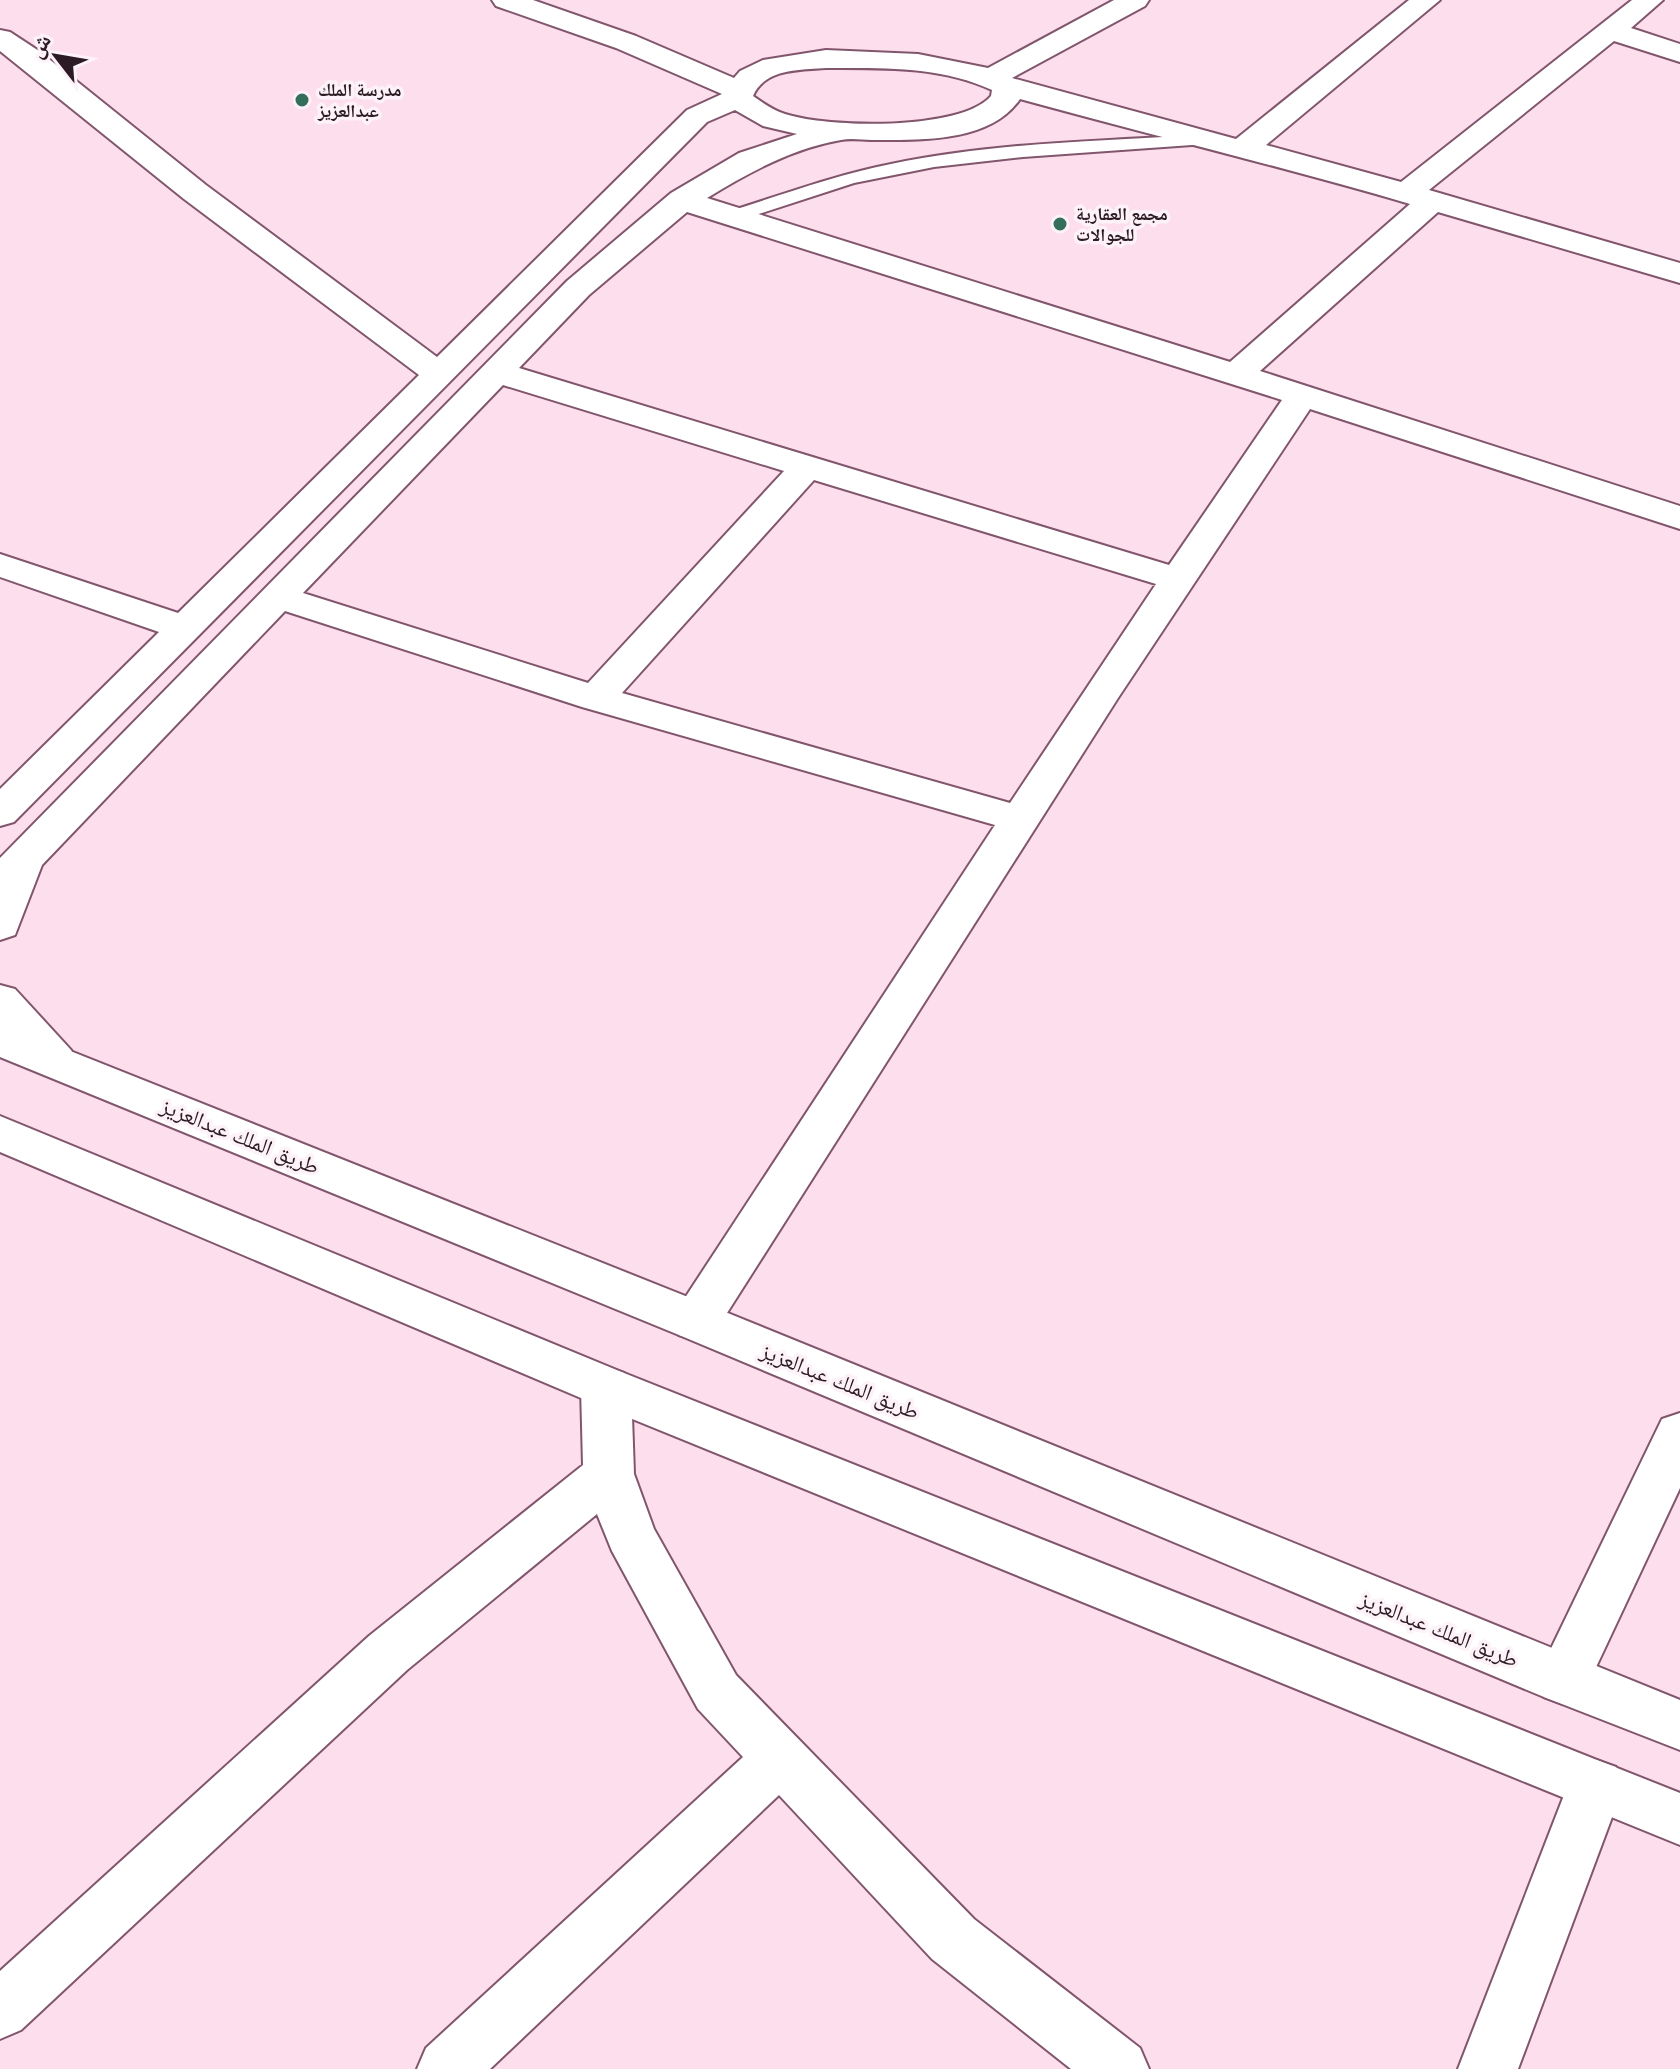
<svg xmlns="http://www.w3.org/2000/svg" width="1680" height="2069" font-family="Figtree,'Noto Naskh Arabic',sans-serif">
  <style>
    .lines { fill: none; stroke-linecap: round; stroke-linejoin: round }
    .lane-casing { stroke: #81566c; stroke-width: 4 }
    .street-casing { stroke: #81566c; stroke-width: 4 }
    .secondary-casing { stroke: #81566c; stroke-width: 4 }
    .lane { fill: #fff; fill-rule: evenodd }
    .street { fill: #fff; fill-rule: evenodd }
    .secondary { fill: #fff; fill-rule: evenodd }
    .poi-dot { fill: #336f5a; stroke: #fdf2f7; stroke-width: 3 }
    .labels { text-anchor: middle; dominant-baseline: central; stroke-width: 7; stroke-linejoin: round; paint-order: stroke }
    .far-poi-label { font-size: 18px; font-weight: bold; fill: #2c1b24; stroke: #fdf2f7; text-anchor: start }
    .street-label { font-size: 22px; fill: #2c1b24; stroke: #fdf2f7 }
  </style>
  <rect width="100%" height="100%" fill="#fddeed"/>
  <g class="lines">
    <defs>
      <path id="lane" d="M 1200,135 L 1206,136 L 1209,140 L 1206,144 L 1023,157 L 934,167 L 854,183 L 734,222 L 725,216 L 727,212 C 782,195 835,175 891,164 C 992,143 1097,141 1200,135 Z"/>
      <path id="street" d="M 492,0 L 533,0 L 636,36 L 734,78 L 740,71 L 763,60 L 826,50 L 918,54 L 988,68 L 1114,0 L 1149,0 L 1145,6 L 1012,78 L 1236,139 L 1409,0 L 1440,0 L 1266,145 L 1401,182 L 1632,0 L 1663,0 L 1631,28 L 1680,44 L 1680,62 L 1614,41 L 1429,190 L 1680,263 L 1680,283 L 1438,212 L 1260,371 L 1680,506 L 1680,529 L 1310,409 L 1118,698 L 713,1335 L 696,1340 L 679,1335 L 672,1321 L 679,1307 L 995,825 L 582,707 L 285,611 L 42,865 L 15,935 L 0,940 L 0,858 L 567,281 L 671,193 L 739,153 L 797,134 L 763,126 L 735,110 L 707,122 L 14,822 L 0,826 L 0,789 L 159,632 L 0,577 L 0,554 L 178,613 L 419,375 L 184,199 L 0,51 L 0,30 L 10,32 L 39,51 L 206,185 L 437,357 L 687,110 L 722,94 L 616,48 L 496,6 ZM 826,68 C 882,68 940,66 992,90 L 991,96 C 961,131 828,128 785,114 C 773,110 763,103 753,96 C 765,68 801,70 826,68 ZM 1020,99 C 1150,135 1281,166 1410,204 L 1230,362 L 707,198 C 748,173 793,148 841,140 C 851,138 862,140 872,140 C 920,140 990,143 1020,99 ZM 687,212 L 1282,400 L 1169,565 L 519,368 L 589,295 ZM 503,385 L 784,471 L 588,683 L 303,593 ZM 814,480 L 1156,584 L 1010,803 L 622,693 Z
        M 0,985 L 15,989 L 71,1050 L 77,1061 L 71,1072 C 35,1083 21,1052 0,1028 Z
        M 606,1367 L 624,1373 L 631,1387 L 634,1474 L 654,1529 L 736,1675 L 974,1919 L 1140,2048 L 1149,2069 L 1071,2069 L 932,1959 L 779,1795 L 490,2069 L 417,2069 L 426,2048 L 743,1757 L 698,1709 L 612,1551 L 597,1514 L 407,1670 L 21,2030 L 0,2039 L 0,1971 L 369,1636 L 583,1465 L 581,1387 L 588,1373 Z
        M 1680,1413 L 1680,1488 L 1582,1697 L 1563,1704 L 1544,1697 L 1536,1680 L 1544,1663 L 1662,1419 Z
        M 1596,1760 L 1616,1767 L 1624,1785 L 1518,2069 L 1458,2069 L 1568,1785 L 1576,1767 Z"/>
      <path id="secondary" d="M 0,1023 L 713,1307 L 1680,1700 L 1680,1750 L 1544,1697 L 679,1335 L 0,1057 Z
        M 0,1116 L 624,1373 L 1680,1793 L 1680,1845 L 588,1401 L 0,1152 Z"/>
    </defs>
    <use href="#lane" class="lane-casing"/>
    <use href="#street" class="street-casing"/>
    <use href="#secondary" class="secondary-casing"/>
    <use href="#lane" class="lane"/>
    <use href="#street" class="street"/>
    <use href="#secondary" class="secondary"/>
  </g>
  <g class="poi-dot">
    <circle cx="302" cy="100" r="8"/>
    <circle cx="1060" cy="224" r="8"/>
  </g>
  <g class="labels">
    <g class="far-poi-label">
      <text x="318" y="90">مدرسة الملك<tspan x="318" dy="21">عبدالعزيز</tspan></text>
      <text x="1076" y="214">مجمع العقارية<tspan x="1076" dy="21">للجوالات</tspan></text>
    </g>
    <g class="street-label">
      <text transform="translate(240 1136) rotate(22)">طريق الملك عبدالعزيز</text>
      <text transform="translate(840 1381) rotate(22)">طريق الملك عبدالعزيز</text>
      <text transform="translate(1439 1629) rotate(22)">طريق الملك عبدالعزيز</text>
    </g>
  </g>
  <g transform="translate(56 56) rotate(301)" stroke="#fdf2f7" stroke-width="6" paint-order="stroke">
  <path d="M0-6L14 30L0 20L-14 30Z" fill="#2c1b24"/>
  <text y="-12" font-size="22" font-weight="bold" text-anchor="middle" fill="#2c1b24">ش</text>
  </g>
</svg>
